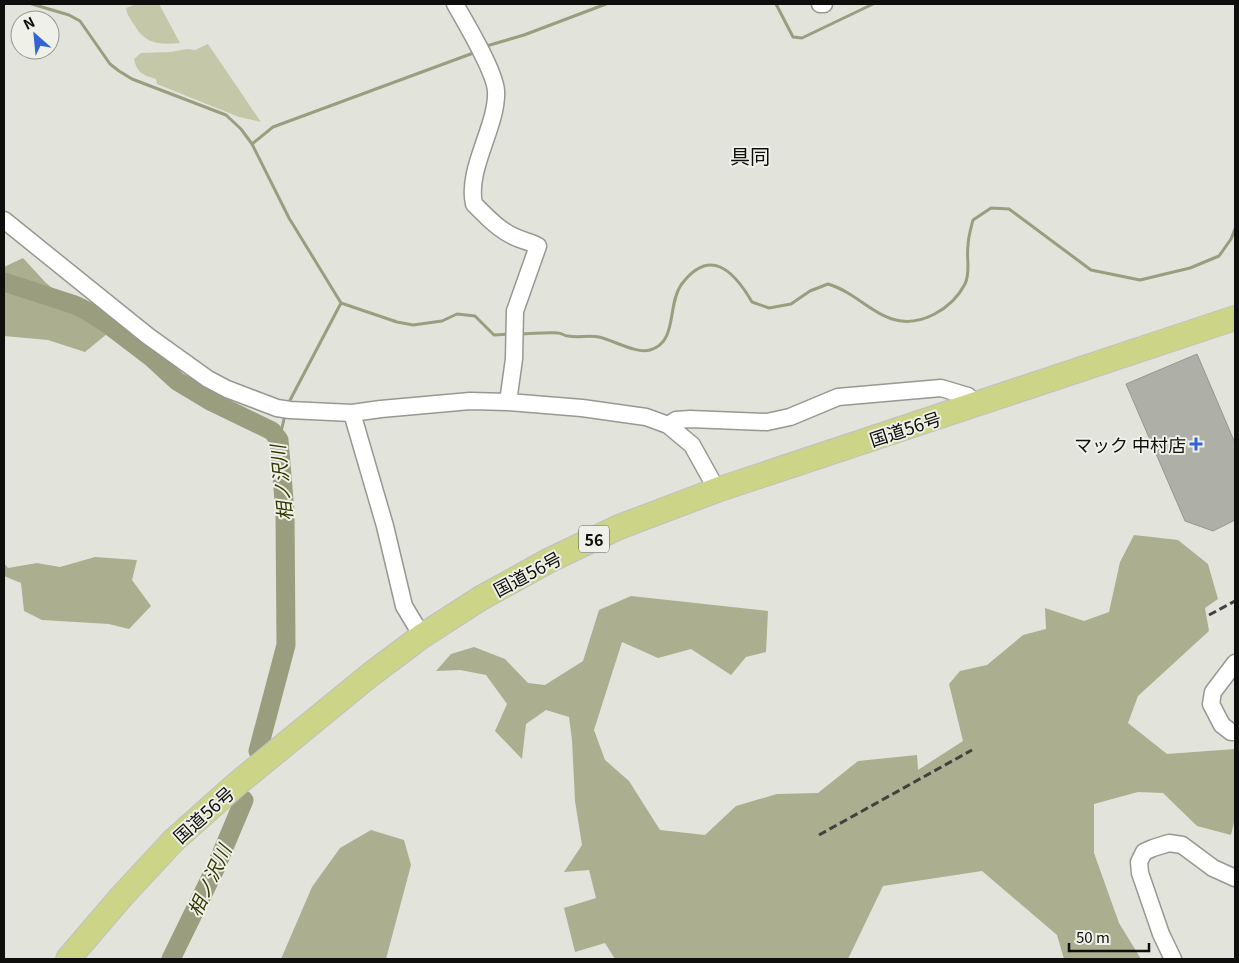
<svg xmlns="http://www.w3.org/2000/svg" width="1239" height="963" font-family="Georgia,'Noto Sans JP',serif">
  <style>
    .green { fill: #c4c8a8 }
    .forest { fill: #abaf8f }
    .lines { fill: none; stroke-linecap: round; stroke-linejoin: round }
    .stream { stroke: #9a9e7e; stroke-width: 3 }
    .river { stroke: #9a9e7e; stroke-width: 19 }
    .building { fill: #aeafa7; stroke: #969790 }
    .minor-casing { stroke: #979891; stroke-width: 19 }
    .highway-casing { stroke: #c0c0c0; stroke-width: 26 }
    .minor { stroke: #fff; stroke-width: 16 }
    .highway { stroke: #ccd587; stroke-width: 24 }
    .rail { stroke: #41413d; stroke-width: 3; stroke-dasharray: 8 4; stroke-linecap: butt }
    .poi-dot { fill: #3364d3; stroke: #eff0e8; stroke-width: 2 }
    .labels { text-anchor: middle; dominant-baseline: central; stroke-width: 4; stroke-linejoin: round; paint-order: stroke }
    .shield { fill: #eff0e8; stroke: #52524e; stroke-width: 1 }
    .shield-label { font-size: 16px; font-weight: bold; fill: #0e0e0c }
    .street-label { font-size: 18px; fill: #0e0e0c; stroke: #eff0e8 }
    .poi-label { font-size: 18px; fill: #0e0e0c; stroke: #eff0e8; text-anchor: end }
    .water-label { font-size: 19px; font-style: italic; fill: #333700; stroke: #eff0e8 }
    .quarter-label { font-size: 20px; fill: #0e0e0c; stroke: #eff0e8 }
  </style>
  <rect width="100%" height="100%" fill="#e2e3db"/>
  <path class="green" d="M 137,4 L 159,4 L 180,43 C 160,45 145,44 135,26 C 131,20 127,15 126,8 Z
    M 208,44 L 261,122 L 239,117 L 157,84 L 156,79 C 143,75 137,73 134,59 L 141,53 L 171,52 L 187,49 L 195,50 Z"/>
  <path class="forest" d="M 23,258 L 46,283 L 108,333 L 85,352 L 48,340 L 4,336 L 4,267 Z
    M 1134,535 L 1178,540 L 1208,564 L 1218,599 L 1205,608 L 1209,631 L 1138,696 L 1128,723 L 1167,754 L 1235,749 L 1235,818 L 1231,835 L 1197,826 L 1163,793 L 1138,792 L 1094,804 L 1094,853 L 1119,923 L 1141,959 L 1064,959 L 1057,935 L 982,871 L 883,886 L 848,959 L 615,959 L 605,943 L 575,952 L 564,908 L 596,898 L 589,870 L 564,872 L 582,845 L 575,801 L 572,740 L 569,717 L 546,710 L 526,724 L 522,759 L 495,731 L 507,704 L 486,675 L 460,670 L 436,671 L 451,654 L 474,647 L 505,659 L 528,683 L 545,685 L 583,661 L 599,610 L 631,596 L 768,611 L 766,652 L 746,657 L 731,675 L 691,649 L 658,658 L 622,642 L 594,730 L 605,760 L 629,781 L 660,830 L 705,835 L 736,806 L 777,794 L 818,793 L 858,761 L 917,755 L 918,770 L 963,741 L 949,684 L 960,671 L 987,665 L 1023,635 L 1046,629 L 1045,608 L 1084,621 L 1109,612 L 1120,562 Z
    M 95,557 L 137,560 L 132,580 L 151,606 L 129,629 L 109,624 L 42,620 L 24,611 L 21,583 L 4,576 L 4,563 L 8,568 L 37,563 L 60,567 Z
    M 371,830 L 404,840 L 411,865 L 386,959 L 281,959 L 312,887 L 340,848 Z"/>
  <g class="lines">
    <path class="stream" d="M 32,4 L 69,15 L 80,21 L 110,64 L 119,71 L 132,79 L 226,115 L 241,129 L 252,144 L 289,218 L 341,303 L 397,322 L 413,325 L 442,321 L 457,314 L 475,316 L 494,335 L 511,334
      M 776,4 L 793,37 L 802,38 L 873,4
      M 483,47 L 524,35 L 606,4
      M 252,144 L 273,127 L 476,52
      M 519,334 C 532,334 545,332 558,333 C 562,333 564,336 568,336 C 578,338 589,335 599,337 C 613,340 636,354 650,350 C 678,342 667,305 681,285 C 710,246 734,271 752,302 L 769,308 L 791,304 L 810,291 L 828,284 C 834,286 840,288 846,292 C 861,300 875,314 892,319 C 920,328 952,309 965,284 C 971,271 966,258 968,246 C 968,237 971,228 973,220 L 991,208 L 1009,209 L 1091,270 L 1140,280 L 1190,268 L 1219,256 L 1231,239 L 1235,229
      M 288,404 L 341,303
      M 279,440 L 285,415"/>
    <path class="river" d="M 4,282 L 75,305 L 87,311 L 106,323 L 152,358 L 177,381 L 212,402 L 272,431 L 279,440 L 285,512 L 286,645 L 258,751
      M 171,959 L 215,869 L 244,800"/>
  </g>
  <path class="building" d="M 1197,354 L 1235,443 L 1235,520 L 1213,531 L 1185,521 L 1126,384 Z"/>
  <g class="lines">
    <defs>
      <path id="minor" d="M 455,4 C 466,23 495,72 496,91 C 498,125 466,169 474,204 C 487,217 499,230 515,237 C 523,241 529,241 538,246 L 515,311 L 514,359 L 508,402
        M 820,4 L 824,4
        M 4,220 L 148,336 L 208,379 L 227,389 L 277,408 L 290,410 L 352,413 L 381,409 L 470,401 L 508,402 L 582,408 L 646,417 L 668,425 L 692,445 L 717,490
        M 352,413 L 385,526 L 404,606 L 422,636
        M 668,425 L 676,420 L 690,419 L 767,422 L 790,417 L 838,397 L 941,388 L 968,396 L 976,405
        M 1235,663 L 1213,692 L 1211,704 L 1222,725 L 1231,732 L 1235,732
        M 1173,959 L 1161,934 L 1140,873 L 1139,862 L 1144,852 L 1153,848 L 1169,843 L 1182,845 L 1213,868 L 1235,878"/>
      <path id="highway" d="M 68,959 L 122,896 L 173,841 L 238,783 L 370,675 L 422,636 L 481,598 L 548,561 L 619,527 L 717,490 L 1235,318"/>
    </defs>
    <use href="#minor" class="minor-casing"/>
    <use href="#highway" class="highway-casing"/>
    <use href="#minor" class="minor"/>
    <use href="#highway" class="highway"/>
    <path class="rail" d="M 1209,615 L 1235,601
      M 819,835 L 972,750"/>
  </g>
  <path class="poi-dot" d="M1193.5 436.5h5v5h5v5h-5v5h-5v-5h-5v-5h5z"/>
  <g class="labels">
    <rect class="shield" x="579" y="525.5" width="30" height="27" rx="4"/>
    <g class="shield-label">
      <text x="594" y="539">56</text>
    </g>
    <g class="street-label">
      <text transform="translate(905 428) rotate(-18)">国道56号</text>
      <text transform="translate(527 573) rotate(-28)">国道56号</text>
      <text transform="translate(203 814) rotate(-42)">国道56号</text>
    </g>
    <g class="poi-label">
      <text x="1186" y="444">マック 中村店</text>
    </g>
    <g class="water-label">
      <text transform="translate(280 483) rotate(-96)">相ノ沢川</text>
      <text transform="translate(208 880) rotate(-65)">相ノ沢川</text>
    </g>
    <g class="quarter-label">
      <text x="750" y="155">具同</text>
    </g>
  </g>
  <rect width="1239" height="963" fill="none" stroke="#0e0e0c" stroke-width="10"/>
  <g transform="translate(35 35) rotate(333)"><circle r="24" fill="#eff0e8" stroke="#959690"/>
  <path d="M0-4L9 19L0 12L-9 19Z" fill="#3364d3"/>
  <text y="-8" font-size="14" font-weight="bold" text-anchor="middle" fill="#0e0e0c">N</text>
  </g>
  <path d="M1069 943v8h80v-8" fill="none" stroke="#0e0e0c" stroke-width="2.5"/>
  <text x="1076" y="943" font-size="15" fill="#0e0e0c" stroke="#eff0e8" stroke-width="4" paint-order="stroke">50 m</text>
</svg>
